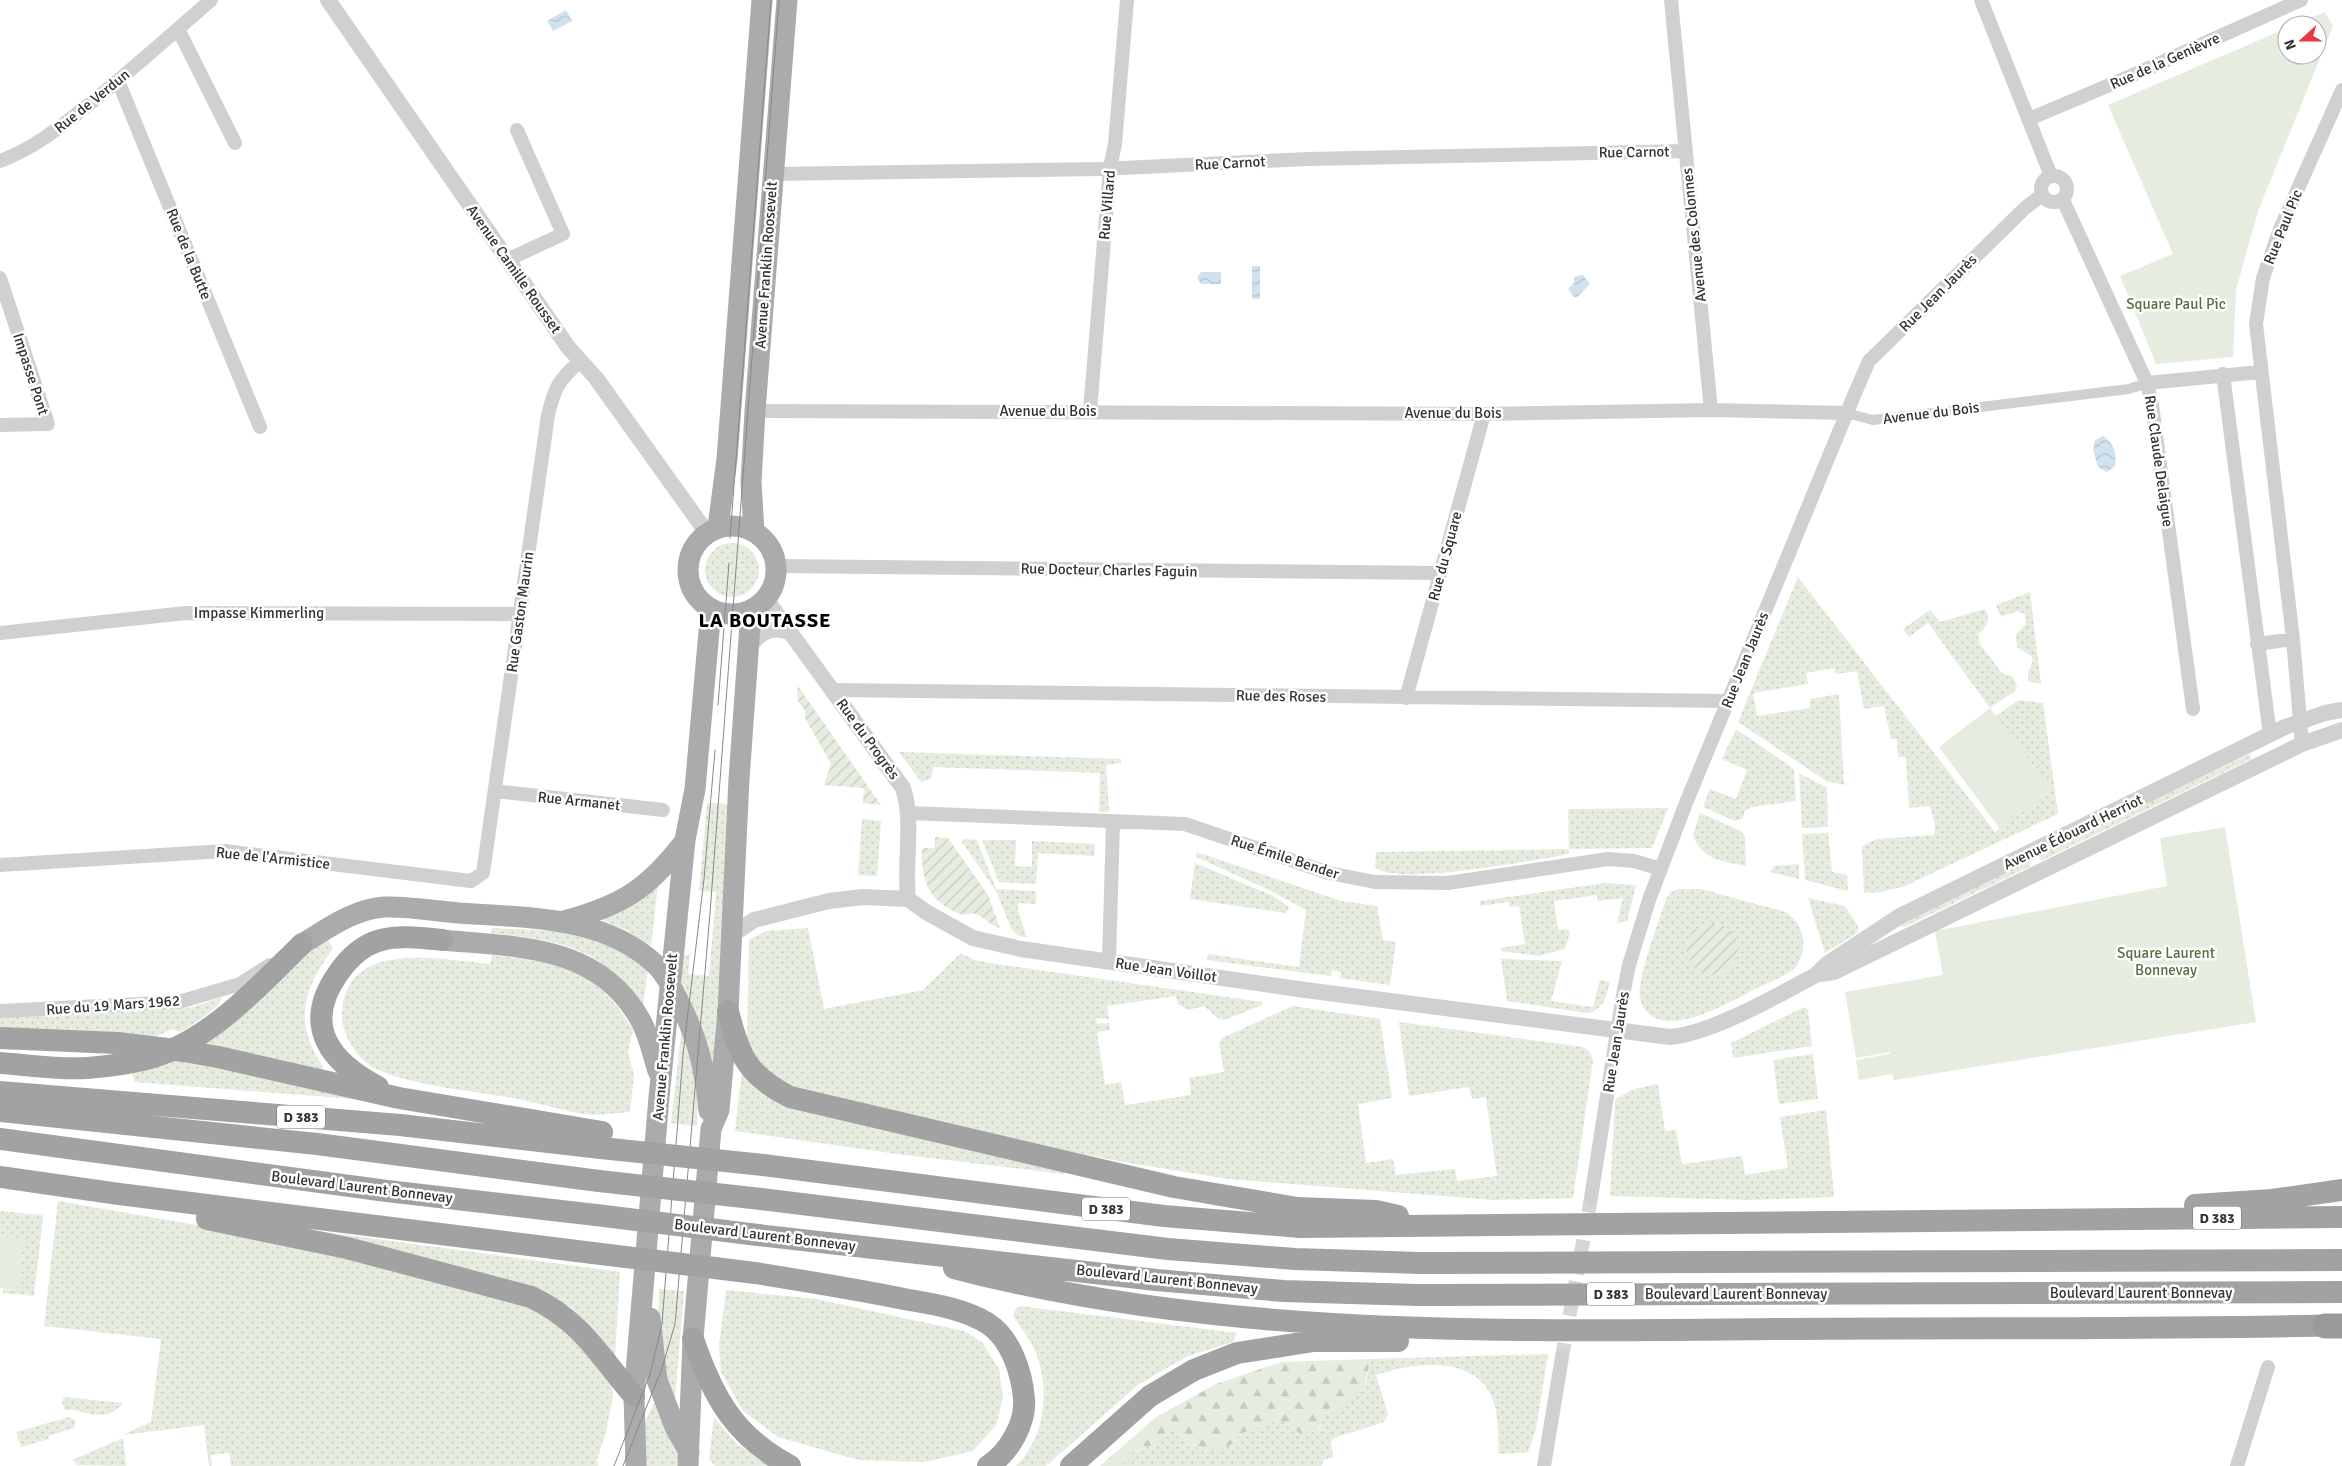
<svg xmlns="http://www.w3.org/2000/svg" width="2342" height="1466" font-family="Signika,sans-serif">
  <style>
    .grass { fill: url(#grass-dots) }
    .forest { fill: url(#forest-firs) }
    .park { fill: #e6ecdf }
    .garden { fill: url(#garden-furrows) }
    .water { fill: url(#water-waves) }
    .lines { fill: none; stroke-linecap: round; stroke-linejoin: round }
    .minor-tunnel { stroke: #d6d6d6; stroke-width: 14; stroke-dasharray: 14 7; stroke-linecap: butt }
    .pedestrian { stroke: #d0d0d0; stroke-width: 10 }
    .minor { stroke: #d0d0d0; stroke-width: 14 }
    .tertiary { stroke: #d0d0d0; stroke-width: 16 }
    .primary { stroke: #ababab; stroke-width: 21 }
    .trunk { stroke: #a2a2a2; stroke-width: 22 }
    .motorway { stroke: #9a9a9a; stroke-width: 25 }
    .tram { stroke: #888; stroke-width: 1 }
    .trunk-bridge { stroke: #a2a2a2; stroke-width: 22 }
    .labels { text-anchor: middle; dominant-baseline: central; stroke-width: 5; stroke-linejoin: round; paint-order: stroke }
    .shield { fill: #fff; stroke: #707070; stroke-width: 1 }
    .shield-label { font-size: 14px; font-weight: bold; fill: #333 }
    .street-label { font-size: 15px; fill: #333; stroke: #fff }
    .park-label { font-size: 15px; fill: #56703f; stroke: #fff }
    .district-label { font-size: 20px; font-weight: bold; letter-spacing: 1px; fill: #000; stroke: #fff }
  </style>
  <defs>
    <pattern id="grass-dots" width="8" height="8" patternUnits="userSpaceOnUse" patternTransform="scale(1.25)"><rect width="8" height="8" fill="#e6ecdf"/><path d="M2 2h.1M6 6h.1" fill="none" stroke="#c6cbc0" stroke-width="1.8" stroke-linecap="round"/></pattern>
    <pattern id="forest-firs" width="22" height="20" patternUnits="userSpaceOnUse" patternTransform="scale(1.25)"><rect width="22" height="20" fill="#e6ecdf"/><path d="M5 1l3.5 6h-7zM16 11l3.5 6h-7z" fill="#c6cbc0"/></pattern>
    <pattern id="garden-furrows" width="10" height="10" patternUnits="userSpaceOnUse" patternTransform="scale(1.25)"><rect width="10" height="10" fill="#e6ecdf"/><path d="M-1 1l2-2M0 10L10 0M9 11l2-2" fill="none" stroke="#c6cbc0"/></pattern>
    <pattern id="water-waves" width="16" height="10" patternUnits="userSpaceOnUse" patternTransform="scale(1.25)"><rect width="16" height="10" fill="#cfe2ee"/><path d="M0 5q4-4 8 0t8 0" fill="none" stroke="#b2c2cd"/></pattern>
  </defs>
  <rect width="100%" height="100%" fill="#fff"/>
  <path class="grass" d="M705 570a27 27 0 1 1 54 0a27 27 0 1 1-54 0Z
    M 1798,577 L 1995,832 L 2051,790 L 1996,716 L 2019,700 L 2043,703 L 2058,814 L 1905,886 L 1881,892 L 1864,893 L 1862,846 L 1877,839 L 1934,835 L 1935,825 L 1930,806 L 1909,808 L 1906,757 L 1898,757 L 1897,739 L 1891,739 L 1884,706 L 1864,709 L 1857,671 L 1836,674 L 1834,668 L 1806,673 L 1808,684 L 1753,693 L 1757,716 L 1810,708 L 1810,699 L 1839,694 L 1844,785 L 1826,781 L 1738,722 Z
    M 2030,592 L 2041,684 L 2028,681 L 2028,673 L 2033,661 L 2031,656 L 2017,647 L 2016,634 L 2026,624 L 2025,614 L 2017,611 L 2001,617 L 1996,605 Z
    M 1985,609 C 1991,619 1987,627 1978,634 L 1979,643 L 2002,673 L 2013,677 L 2017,685 L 2015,691 L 1990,708 L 1928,623 L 1909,637 L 1903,629 L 1930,610 L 1940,622 Z
    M 1736,729 L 1794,769 L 1796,801 L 1751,807 L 1745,811 L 1742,819 L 1735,821 L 1703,807 L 1710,789 L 1736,799 L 1747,770 L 1722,759 Z
    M 899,752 L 1121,759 L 1121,763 L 1106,765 L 1109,812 L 1099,812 L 1100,773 L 933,767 L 931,779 L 921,782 Z
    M 2250,754 L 2251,759 L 2041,861 L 2038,855 Z
    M 1799,773 L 1827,788 L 1828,827 L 1802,828 Z
    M 707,803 L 729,804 L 714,1072 L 700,1022 L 678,973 L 681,954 L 690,955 L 688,974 L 709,976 L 716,892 L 699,891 Z
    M 1668,808 L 1652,848 L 1569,849 L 1569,854 C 1540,859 1389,888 1375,866 L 1376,852 L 1569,849 L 1568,809 Z
    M 1700,813 L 1741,831 L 1745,837 L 1746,866 C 1723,861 1701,860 1693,835 Z
    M 862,819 L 881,821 L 877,876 L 858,875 Z
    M 1828,833 L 1832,872 L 1847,875 L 1848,891 L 1805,880 L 1802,834 Z
    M 963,839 L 977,840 L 996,889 L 1036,891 L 1036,904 L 1018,903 L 1018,911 L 1027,938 L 1017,935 L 1011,928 L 996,891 L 962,842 Z
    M 982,840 L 1016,840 L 1015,866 L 1032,867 L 1032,841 L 1095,844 L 1094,856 L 1038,853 L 1036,884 L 999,882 Z
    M 1197,852 L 1341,901 L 1377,906 L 1383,940 L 1396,942 L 1390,985 L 1340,978 L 1341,972 L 1332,970 L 1331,976 L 1207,960 L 1208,954 L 1299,967 L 1306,910 L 1267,889 L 1196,857 Z
    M 2028,860 L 2031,866 L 1904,927 L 1899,926 L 1901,921 Z
    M 1195,863 L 1273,896 L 1289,907 L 1286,913 L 1190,899 Z
    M 1799,864 L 1799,879 L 1770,872 L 1774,866 Z
    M 658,883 L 651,946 L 626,930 L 602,920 Z
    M 1605,883 L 1636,885 L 1627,921 L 1617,923 L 1623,898 L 1598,901 L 1597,895 L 1554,901 L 1558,930 L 1568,929 L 1570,933 L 1565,949 L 1539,956 L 1501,951 L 1501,948 L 1525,944 L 1519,906 L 1510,907 L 1509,902 L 1480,906 L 1480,901 Z
    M 1679,889 L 1701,889 L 1786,912 C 1804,925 1809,947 1796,967 C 1785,977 1767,983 1753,990 C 1729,1003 1652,1048 1640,998 C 1636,980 1660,919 1666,899 L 1671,892 Z
    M 1808,898 L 1845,906 L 1858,926 L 1857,933 L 1825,953 Z
    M 492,928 C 535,931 586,927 624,952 C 632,957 640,965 648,971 L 643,1004 C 600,947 558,940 491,933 Z
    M 808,928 L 824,1009 L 923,990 L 961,953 L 974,960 L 996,964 L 1262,1002 L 1262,1005 L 1224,1020 L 1219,1019 L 1204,1006 L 1188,1010 L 1178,1004 L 1176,996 L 1107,1006 L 1109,1019 L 1096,1018 L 1097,1024 L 1109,1023 L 1110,1030 L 1097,1032 L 1105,1085 L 1121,1082 L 1125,1105 L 1191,1095 L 1189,1078 L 1224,1072 L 1219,1044 L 1222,1038 L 1293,1006 L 1380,1019 L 1392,1098 L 1358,1104 L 1366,1163 L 1393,1159 L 1396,1175 L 1455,1169 L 1457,1181 L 1497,1176 L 1486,1097 L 1472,1099 L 1469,1087 L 1409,1096 L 1399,1022 L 1583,1047 L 1589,1051 L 1593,1060 L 1573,1198 L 1493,1200 L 1228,1179 L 1118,1161 L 964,1130 L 775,1083 L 747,1045 L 749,940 L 766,931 Z
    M 327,938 L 333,948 C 304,989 292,1021 323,1066 L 322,1072 L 201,1044 L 283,971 Z
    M 492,955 C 557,962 598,969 633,1030 L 628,1051 L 634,1076 L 630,1112 C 616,1113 599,1116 585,1114 C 564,1111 543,1104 522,1100 C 485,1092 396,1085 368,1064 C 353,1052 341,1032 342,1012 C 347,938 441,960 490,964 Z
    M 1501,959 L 1562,961 L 1551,1001 L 1593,1007 L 1600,980 L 1610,982 C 1606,997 1604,1010 1587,1013 L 1507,1001 Z
    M 222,997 C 220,1009 191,1025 180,1032 L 172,1029 L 155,1037 L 0,1030 L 0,1017 L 170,1010 L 193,1007 Z
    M 1804,1007 L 1808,1010 L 1812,1046 L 1733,1058 L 1731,1043 Z
    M 682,1025 L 698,1088 L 697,1126 L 671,1123 Z
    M 1813,1054 L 1818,1099 L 1779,1104 L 1773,1060 Z
    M 178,1056 L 354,1099 L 134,1082 L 131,1067 Z
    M 742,1070 L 752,1082 L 1061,1170 L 1064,1174 L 897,1154 L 735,1131 Z
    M 1658,1084 L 1665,1131 L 1676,1130 L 1682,1164 L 1742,1156 L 1745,1175 L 1788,1168 L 1780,1117 L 1826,1110 L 1834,1197 L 1749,1200 L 1610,1196 L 1615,1100 L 1631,1090 Z
    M 58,1201 L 242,1233 L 402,1272 L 550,1314 L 611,1381 L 613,1397 L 606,1432 L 597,1460 L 598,1466 L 231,1466 L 229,1453 L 211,1455 L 212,1466 L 209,1466 L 204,1425 L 122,1435 L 151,1422 L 161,1339 L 44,1326 Z
    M 0,1211 L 42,1215 L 43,1218 L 34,1296 L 3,1293 L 3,1289 L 17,1290 L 23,1239 L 0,1236 Z
    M 317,1231 L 620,1272 L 615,1358 L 591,1328 L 573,1309 L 546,1295 Z
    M 659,1289 L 684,1291 L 674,1411 L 658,1329 Z
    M 726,1290 L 816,1299 L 964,1331 L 982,1342 L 999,1369 L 1003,1398 L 996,1425 L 973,1451 L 925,1462 L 858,1460 L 778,1437 L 743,1411 L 721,1372 L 719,1345 Z
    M 1020,1306 L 1237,1333 L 1233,1342 L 1188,1356 L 1139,1384 L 1046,1466 L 1016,1466 C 1045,1438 1051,1388 1035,1351 C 1030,1339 1020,1327 1013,1315 L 1015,1310 Z
    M 1548,1354 L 1536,1429 L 1528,1452 L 1499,1454 C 1498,1439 1499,1422 1495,1407 C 1482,1353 1415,1362 1376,1375 L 1388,1414 L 1384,1422 L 1334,1438 L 1331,1442 L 1333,1457 L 1323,1460 L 1322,1466 L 1118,1466 L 1138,1450 L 1155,1444 L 1164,1434 L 1171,1431 L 1180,1434 L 1202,1451 L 1235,1442 L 1239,1434 L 1276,1421 L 1287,1421 L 1300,1434 L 1320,1428 L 1322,1420 L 1367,1379 L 1370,1359 Z
    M 64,1397 L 123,1403 C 103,1427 84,1407 65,1410 L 62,1402 Z
    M 655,1400 L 680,1448 L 677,1466 L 644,1466 L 644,1425 Z
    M 69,1417 L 76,1421 L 74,1428 L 48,1436 L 49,1439 L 21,1447 L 16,1432 Z
    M 714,1417 L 735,1442 L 768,1466 L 715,1466 L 709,1459 Z
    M 123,1438 L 126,1466 L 78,1465 L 72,1460 Z"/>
  <path class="forest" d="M 1370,1359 C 1365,1397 1351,1399 1322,1420 C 1319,1432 1312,1434 1300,1434 L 1287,1422 L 1276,1421 L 1239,1434 C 1232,1450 1218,1450 1202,1451 L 1180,1434 L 1171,1431 L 1164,1434 L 1155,1444 L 1138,1450 L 1118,1466 L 1100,1466 L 1156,1417 L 1216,1384 L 1281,1362 Z"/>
  <path class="park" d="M 2325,12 L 2333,26 L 2258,211 L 2236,290 L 2233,357 L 2156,364 L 2120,276 L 2173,254 L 2108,105 L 2287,28 L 2287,55 L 2317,55 L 2317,25 L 2294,25 Z
    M 1990,708 L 2051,790 L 2000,829 L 1939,747 Z
    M 2225,827 L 2256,1022 L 1894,1080 L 1892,1074 L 1859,1080 L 1856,1060 L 1889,1054 L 1890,1052 L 1856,1058 L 1845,992 L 1943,975 L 1935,931 L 2167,886 L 2160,838 Z
    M 0,1236 L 23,1239 L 17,1290 L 0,1288 Z"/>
  <path class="garden" d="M 798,686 L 881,805 L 863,803 L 864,788 L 824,785 L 831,764 L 805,718 L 805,711 L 797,699 Z
    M 935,837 L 948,838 L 988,895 L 1000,928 C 990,926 985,917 976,914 C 971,913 965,916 960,914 C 928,901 921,881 922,848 L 935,848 Z
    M1686 949a26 26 0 1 1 52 0a26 26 0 1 1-52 0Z"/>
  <path class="water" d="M 566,10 L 572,21 L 553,31 L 547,21 Z
    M 1252,266 L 1260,266 L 1260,299 L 1252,299 Z
    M 1201,272 L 1221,272 L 1221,284 L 1201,284 L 1197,278 Z
    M 1583,275 L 1590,284 L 1577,297 L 1574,297 L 1568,289 L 1574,283 L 1574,277 Z
    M 2103,436 C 2114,443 2117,454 2115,466 L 2107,472 L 2098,467 L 2093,450 L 2095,440 Z"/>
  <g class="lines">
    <path class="minor-tunnel" d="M 1562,1357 L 1591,1198"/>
    <path class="pedestrian" d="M 1846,413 L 1873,420 L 2129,389 L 2147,383"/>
    <path class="minor" d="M 1671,0 L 1711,410
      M 1981,0 L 2051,176
      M 178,29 L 235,143
      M 118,81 L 260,427
      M 2029,119 L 2131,76 L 2301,0
      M 0,161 C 35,148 63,125 92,102 C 133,69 172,34 211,0
      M 773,174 L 1102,169 L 1308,159 L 1686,151
      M2041 189a13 13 0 1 1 26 0a13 13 0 1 1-26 0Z
      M 2063,200 L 2147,383 L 2152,405 L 2193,709
      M 507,260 L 563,234 L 517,130
      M 0,278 L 48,424 L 0,425
      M 2223,374 L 2270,735
      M 2147,383 L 2260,372
      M 755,411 L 1484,414 L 1711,410 L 1846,413
      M 1090,411 L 1110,168 L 1115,144 L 1127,0
      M 777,566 L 1440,573
      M 0,633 L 186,613 L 519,614
      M 2257,644 L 2293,639
      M 833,690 L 1729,701
      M 1406,698 L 1484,414
      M 2302,744 L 2293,639 L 2256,324 L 2263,278 L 2280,229 L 2342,90
      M 495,791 L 663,810
      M 908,813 L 1185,824 L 1329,873 L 1375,882 L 1448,883 L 1608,859 L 1634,861 L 1661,869
      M 0,865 L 225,851 L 471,881 L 483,873 L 548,415 C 555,387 558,381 580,361
      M 1109,961 L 1113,822
      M 0,1011 L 179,1002 L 240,984 L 270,965
      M 1591,1198 L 1622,1000 L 1629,965 L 1649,900 L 1686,803 L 1855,393 L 1869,361 L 2025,208 L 2042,195
      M 1544,1466 L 1562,1357
      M 2237,1466 L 2268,1367"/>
    <path class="tertiary" d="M 328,0 L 568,347 L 596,378 L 707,533
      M 766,599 L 903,788 C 914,821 904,863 908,899
      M 749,648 C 758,633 772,625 789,632
      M 733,934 L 754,920 L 829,901 L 863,897 L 908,899 L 926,912 L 973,938 L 1021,949 L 1305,990 L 1670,1037 C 1711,1034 1778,995 1816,975 L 1827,964 L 1900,916 L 2285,727 L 2325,713 L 2342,710
      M 1823,974 L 1834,972 L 2302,744 L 2342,730"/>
    <path class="primary" d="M688 570a44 44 0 1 1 88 0a44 44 0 1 1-88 0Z
      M 718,527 L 727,459 L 762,0
      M 754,531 L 751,482 L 755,411 L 787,0
      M 564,921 C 623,905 648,889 685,841
      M 442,940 C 517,947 599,944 641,1021 C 649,1036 653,1055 658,1071
      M 302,944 C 327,929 354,909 384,907 C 408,906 435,911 459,913 C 525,918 604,915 656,965 C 666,975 672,987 678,1000 C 698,1038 705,1069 709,1111
      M 650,1318 L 657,1380 L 675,1427 L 689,1452
      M 636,1466 L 634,1396 L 659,1097 L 685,840 L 695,789 L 711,609
      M 688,1466 L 693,1339 L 711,1129 L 719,1110 L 728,1011 L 739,779 L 751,611"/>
    <path class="trunk" d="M 728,1011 C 739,1056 748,1076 790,1097 L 1174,1187 L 1297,1208 L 1376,1211 L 1398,1216
      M 0,1038 L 117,1043
      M 218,1057 L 399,1098 L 602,1132
      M 0,1063 C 29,1065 59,1070 87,1068 C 112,1066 139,1063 162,1054 C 218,1032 260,985 302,944
      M 378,1087 C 330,1062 302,1026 337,975 C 347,960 362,945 381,940 C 400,935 422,938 442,940
      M 0,1092 L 400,1125 L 601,1148
      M 0,1111 L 317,1144 L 599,1181
      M 0,1139 L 387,1191 L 596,1215
      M 763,1165 L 1164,1216 L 1300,1227 L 2342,1217
      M 0,1177 L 119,1194 L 593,1253
      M 761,1199 L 1168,1249 L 1295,1259 L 1421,1263 L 2342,1260
      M 2195,1205 L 2272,1200 L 2342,1190
      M 207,1219 L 347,1248 L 531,1297 C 582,1321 599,1356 634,1396
      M 758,1235 L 1156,1280 L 1283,1291 L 1417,1295 L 2342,1292
      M 954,1268 C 1221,1338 1501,1331 1775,1329 C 1964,1327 2153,1330 2342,1325
      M 755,1273 C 805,1281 855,1289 904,1299 C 932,1304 962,1308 987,1323 C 1011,1338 1022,1373 1024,1399 C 1026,1423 1009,1453 988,1466
      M 693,1339 C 713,1397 734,1436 790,1466
      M 1071,1466 L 1150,1396 L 1194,1370 L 1237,1353 L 1314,1341 L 1398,1341"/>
    <path class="motorway" d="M 2325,1326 L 2342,1326"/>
    <path class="tram" d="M 730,538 L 771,0
      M 718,705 L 729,563
      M 614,1466 L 650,1374 L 662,1324 L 683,1055 L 704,879 L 715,750
      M 623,1466 L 662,1368 L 675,1324 L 710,913 L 779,0"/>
    <path class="trunk-bridge" d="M 117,1043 L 184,1051 L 218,1057
      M 601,1148 L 763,1165
      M 599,1181 L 761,1199
      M 596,1215 L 758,1235
      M 593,1253 L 755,1273"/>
  </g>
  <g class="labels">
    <g class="shield">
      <rect x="277" y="1105.5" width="48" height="23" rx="4"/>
      <rect x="1082" y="1197.5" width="48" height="23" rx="4"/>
      <rect x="2193" y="1206.5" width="48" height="23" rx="4"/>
      <rect x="1587" y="1282.5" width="48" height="23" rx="4"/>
    </g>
    <g class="shield-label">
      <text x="301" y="1117">D 383</text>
      <text x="1106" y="1209">D 383</text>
      <text x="2217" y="1218">D 383</text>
      <text x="1611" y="1294">D 383</text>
    </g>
    <g class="street-label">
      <text transform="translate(2165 61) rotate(-24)">Rue de la Genièvre</text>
      <text transform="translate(92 101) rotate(-39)">Rue de Verdun</text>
      <text transform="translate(1634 152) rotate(-1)">Rue Carnot</text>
      <text transform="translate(1230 163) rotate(-3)">Rue Carnot</text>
      <text transform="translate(1107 205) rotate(-85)">Rue Villard</text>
      <text transform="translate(2283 227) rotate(-68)">Rue Paul Pic</text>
      <text transform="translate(1694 235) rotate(-96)">Avenue des Colonnes</text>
      <text transform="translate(189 254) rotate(68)">Rue de la Butte</text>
      <text transform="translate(766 265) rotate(-86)">Avenue Franklin Roosevelt</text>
      <text transform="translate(514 269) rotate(55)">Avenue Camille Rousset</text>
      <text transform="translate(1938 293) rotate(-45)">Rue Jean Jaurès</text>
      <text transform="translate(31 374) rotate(72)">Impasse Pont</text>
      <text x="1048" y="411">Avenue du Bois</text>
      <text x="1453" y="413">Avenue du Bois</text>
      <text transform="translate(1931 413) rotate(-7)">Avenue du Bois</text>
      <text transform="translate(2159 461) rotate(82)">Rue Claude Delaigue</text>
      <text transform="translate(1445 556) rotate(-75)">Rue du Square</text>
      <text transform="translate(1109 570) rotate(1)">Rue Docteur Charles Faguin</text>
      <text transform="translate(520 612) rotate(-82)">Rue Gaston Maurin</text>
      <text x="259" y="613">Impasse Kimmerling</text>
      <text transform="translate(1745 660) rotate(-68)">Rue Jean Jaurès</text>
      <text transform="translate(1281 696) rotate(1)">Rue des Roses</text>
      <text transform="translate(868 739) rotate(54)">Rue du Progrès</text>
      <text transform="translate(579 801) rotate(6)">Rue Armanet</text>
      <text transform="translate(2073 832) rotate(-26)">Avenue Édouard Herriot</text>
      <text transform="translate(1285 857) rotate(18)">Rue Émile Bender</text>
      <text transform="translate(273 858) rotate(6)">Rue de l'Armistice</text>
      <text transform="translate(1166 970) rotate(8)">Rue Jean Voillot</text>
      <text transform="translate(113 1005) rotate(-4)">Rue du 19 Mars 1962</text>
      <text transform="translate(665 1037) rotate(-85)">Avenue Franklin Roosevelt</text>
      <text transform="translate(1616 1042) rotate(-81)">Rue Jean Jaurès</text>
      <text transform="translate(362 1187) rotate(7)">Boulevard Laurent Bonnevay</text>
      <text transform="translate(765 1235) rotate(7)">Boulevard Laurent Bonnevay</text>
      <text transform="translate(1167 1279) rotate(6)">Boulevard Laurent Bonnevay</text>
      <text x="2141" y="1293">Boulevard Laurent Bonnevay</text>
      <text x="1736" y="1294">Boulevard Laurent Bonnevay</text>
    </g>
    <g class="park-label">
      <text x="2176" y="304">Square Paul Pic</text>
      <text x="2166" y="953">Square Laurent<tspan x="2166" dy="17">Bonnevay</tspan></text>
    </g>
    <g class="district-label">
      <text x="765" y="620">LA BOUTASSE</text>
    </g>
  </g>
  <g transform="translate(2302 40) rotate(249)"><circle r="24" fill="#ffffff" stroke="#adadad"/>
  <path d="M0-4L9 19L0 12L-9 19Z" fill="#e63946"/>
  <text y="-8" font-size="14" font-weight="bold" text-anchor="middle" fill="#333333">N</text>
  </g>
</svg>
